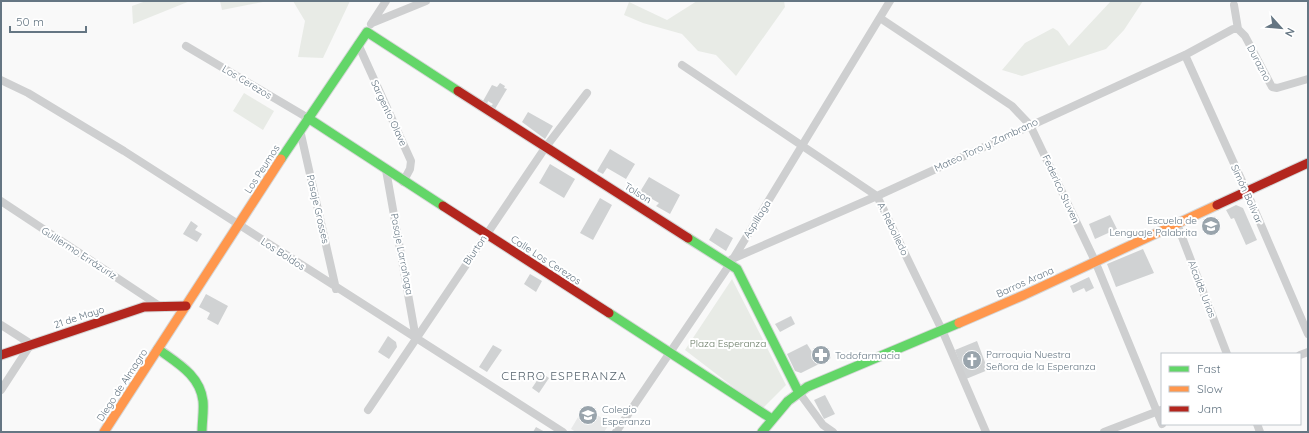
<svg xmlns="http://www.w3.org/2000/svg" width="1309" height="433" font-family="Quicksand,sans-serif">
  <style>
    .built { fill: #e8e9e9 }
    .green { fill: #e8ebe6 }
    .building { fill: #d0d2d3 }
    .lines { fill: none; stroke-linecap: round; stroke-linejoin: round }
    .fast-casing { stroke: #d5d6d7; stroke-width: 11 }
    .slow-casing { stroke: #d5d6d7; stroke-width: 11 }
    .jam-casing { stroke: #d5d6d7; stroke-width: 11 }
    .street { stroke: #cecfd0; stroke-width: 8 }
    .fast { stroke: #63d668; stroke-width: 9 }
    .slow { stroke: #ff974d; stroke-width: 9 }
    .jam { stroke: #b3261e; stroke-width: 9 }
    .labels { text-anchor: middle; dominant-baseline: central; stroke-width: 4; stroke-linejoin: round; paint-order: stroke }
    .street-label { font-size: 10px; fill: #657683; stroke: #fff }
    .poi-label { font-size: 10px; fill: #657683; stroke: #fff; text-anchor: start }
    .park-label { font-size: 10px; fill: #687a64; stroke: #fff }
    .quarter-label { font-size: 12px; letter-spacing: 1px; fill: #57646e; stroke: #fff }
  </style>
  <rect width="100%" height="100%" fill="#f9f9f9"/>
  <path class="built" d="M 1215,216 L 1221,229 L 1208,235 L 1202,222 Z
    M 584,407 L 610,423 L 604,432 L 576,432 L 571,429 Z"/>
  <path class="green" d="M 146,1 L 190,1 L 133,24 L 132,6 Z
    M 220,1 L 268,1 L 222,10 Z
    M 293,1 L 350,1 L 323,58 L 298,57 L 305,21 Z
    M 697,1 L 784,1 L 785,7 L 736,76 L 716,55 L 698,51 L 682,34 L 643,23 L 624,15 L 629,2 L 667,20 Z
    M 1111,1 L 1143,1 L 1124,30 L 1106,49 L 1022,76 L 1002,70 L 1025,43 L 1053,28 L 1058,31 L 1069,46 Z
    M 244,93 L 274,111 L 263,130 L 233,111 Z
    M 732,279 L 786,385 L 762,409 L 685,350 Z"/>
  <path class="building" d="M 500,83 L 505,86 L 504,88 L 507,89 L 495,109 L 491,106 L 493,104 L 488,101 L 487,104 L 483,101 L 492,85 L 497,87 Z
    M 528,112 L 553,126 L 545,139 L 522,122 Z
    M 610,149 L 635,164 L 626,179 L 607,168 L 603,174 L 597,171 Z
    M 550,164 L 575,179 L 564,198 L 539,183 Z
    M 649,177 L 680,195 L 670,214 L 656,206 L 659,203 L 652,199 L 650,202 L 638,195 Z
    M 600,198 L 612,205 L 593,240 L 580,233 Z
    M 1236,205 L 1243,208 L 1257,240 L 1246,245 L 1234,218 L 1231,219 L 1226,210 Z
    M 1110,215 L 1117,229 L 1095,239 L 1089,224 Z
    M 191,221 L 198,226 L 195,230 L 202,234 L 197,242 L 183,234 Z
    M 716,228 L 733,238 L 726,251 L 709,240 Z
    M 1143,249 L 1154,273 L 1116,287 L 1107,264 Z
    M 530,274 L 542,281 L 536,292 L 524,284 Z
    M 1089,277 L 1094,288 L 1086,292 L 1084,288 L 1073,293 L 1070,286 Z
    M 206,294 L 228,306 L 218,325 L 207,319 L 210,313 L 199,307 Z
    M 791,316 L 795,324 L 780,332 L 775,324 Z
    M 388,336 L 396,342 L 397,347 L 389,359 L 378,352 Z
    M 977,341 L 988,370 L 966,379 L 955,350 Z
    M 807,344 L 812,352 L 825,346 L 831,358 L 801,373 L 795,371 L 787,354 Z
    M 493,345 L 502,350 L 487,372 L 479,367 Z
    M 542,373 L 549,378 L 539,393 L 532,388 Z
    M 825,395 L 835,414 L 824,419 L 814,400 Z
    M 536,427 L 545,432 L 533,432 Z"/>
  <g class="lines">
    <defs>
      <path id="fast" d="M 308,118 L 443,206
        M 281,159 L 367,32 L 458,91
        M 688,238 L 737,269 L 798,391
        M 609,313 L 772,419
        M 158,349 C 177,363 200,375 203,401 C 204,411 202,422 202,432
        M 762,432 L 788,401 L 807,387 L 959,323"/>
      <path id="slow" d="M 959,323 L 1024,295 L 1217,205
        M 104,432 L 281,159"/>
      <path id="jam" d="M 458,91 L 688,238
        M 1217,205 L 1308,163
        M 443,206 L 609,313
        M 1,355 L 144,307 L 186,306"/>
    </defs>
    <use href="#fast" class="fast-casing"/>
    <use href="#slow" class="slow-casing"/>
    <use href="#jam" class="jam-casing"/>
    <path class="street" d="M 1234,5 L 1238,29 L 1245,36 L 1272,87 L 1277,88 L 1308,79
      M 880,18 L 1012,106 L 1030,125 L 1095,261 L 1162,424
      M 372,23 L 426,1
      M 371,24 L 386,1
      M 358,44 L 411,161 L 410,169 L 403,182
      M 186,46 L 308,118
      M 1185,55 L 1246,190 L 1308,334
      M 682,65 L 877,196 L 942,330 L 986,432
      M 1,80 L 28,93 L 124,151 L 563,432
      M 300,130 L 336,289
      M 386,170 L 416,339
      M 1,201 L 158,305
      M 1177,224 L 1227,354
      M 732,259 L 877,196 L 1185,55 L 1233,29 L 1238,29
      M 1,325 L 31,344 L 1,390
      M 1300,355 L 1308,352
      M 798,391 L 823,425 L 833,432
      M 368,410 L 545,148 L 587,93
      M 1257,424 L 1260,432
      M 616,432 L 730,264 L 890,1
      M 1104,432 L 1161,410"/>
    <use href="#fast" class="fast"/>
    <use href="#slow" class="slow"/>
    <use href="#jam" class="jam"/>
  </g>
  <defs>
    <symbol id="school-disc" viewBox="-11 -11 22 22"><circle r="9.5" fill="#99a4ac" stroke="#fff"/><path d="M0-5L7-2L0 1L-7-2ZM-4 1L0 2.5L4 1V4Q0 6-4 4Z" fill="#fff"/></symbol>
    <symbol id="pharmacy-disc" viewBox="-11 -11 22 22"><circle r="9.5" fill="#99a4ac" stroke="#fff"/><path d="M-2-6h4v4h4v4h-4v4h-4v-4h-4v-4h4Z" fill="#fff"/></symbol>
    <symbol id="church-disc" viewBox="-11 -11 22 22"><circle r="9.5" fill="#99a4ac" stroke="#fff"/><path d="M-1.2-6h2.4v3.5h3.3v2.4h-3.3V6h-2.4V-.1h-3.3v-2.4h3.3Z" fill="#fff"/></symbol>
  </defs>
  <g fill-rule="evenodd">
    <use href="#school-disc" x="1200" y="215" width="22" height="22"/>
    <use href="#pharmacy-disc" x="810" y="344" width="22" height="22"/>
    <use href="#church-disc" x="961" y="349" width="22" height="22"/>
    <use href="#school-disc" x="577" y="404" width="22" height="22"/>
  </g>
  <g class="labels">
    <g class="street-label">
      <text transform="translate(1259 63) rotate(62)">Durazno</text>
      <text transform="translate(247 82) rotate(31)">Los Cerezos</text>
      <text transform="translate(389 113) rotate(65)">Sargento Olave</text>
      <text transform="translate(986 145) rotate(-25)">Mateo Toro y Zambrano</text>
      <text transform="translate(262 169) rotate(-57)">Los Peumos</text>
      <text transform="translate(1061 189) rotate(65)">Federico Stuven</text>
      <text transform="translate(638 193) rotate(32)">Tolson</text>
      <text transform="translate(1247 194) rotate(66)">Simón Bolívar</text>
      <text transform="translate(318 209) rotate(77)">Pasaje Grosses</text>
      <text transform="translate(757 219) rotate(-58)">Aspillaga</text>
      <text transform="translate(893 229) rotate(64)">A. Rebolledo</text>
      <text transform="translate(475 250) rotate(-56)">Blurton</text>
      <text transform="translate(79 253) rotate(33)">Guillermo Errázuriz</text>
      <text transform="translate(283 254) rotate(33)">Los Boldos</text>
      <text transform="translate(402 254) rotate(79)">Pasaje Larrañaga</text>
      <text transform="translate(546 260) rotate(33)">Calle Los Cerezos</text>
      <text transform="translate(1025 282) rotate(-24)">Barros Arana</text>
      <text transform="translate(1202 289) rotate(69)">Alcalde Urias</text>
      <text transform="translate(79 317) rotate(-18)">21 de Mayo</text>
      <text transform="translate(122 385) rotate(-57)">Diego de Almagro</text>
    </g>
    <g class="poi-label">
      <text x="1197" y="220" text-anchor="end">Escuela de<tspan x="1197" dy="12">Lenguaje Palabrita</tspan></text>
      <text x="986" y="354">Parroquia Nuestra<tspan x="986" dy="12">Señora de la Esperanza</tspan></text>
      <text x="835" y="355">Todofarmacia</text>
      <text x="602" y="409">Colegio<tspan x="602" dy="12">Esperanza</tspan></text>
    </g>
    <g class="park-label">
      <text x="728" y="343">Plaza Esperanza</text>
    </g>
    <g class="quarter-label">
      <text x="564" y="375">CERRO ESPERANZA</text>
    </g>
  </g>
  <rect width="1309" height="433" fill="none" stroke="#657683" stroke-width="4"/>
  <rect x="1161" y="353" width="140" height="72" fill="#ffffff" stroke="#c1c8cd"/>
  <rect x="1169" y="366" width="20" height="6" fill="#63d668" stroke="#c1c8cd"/>
  <text x="1197" y="373" font-size="12" fill="#657683">Fast</text>
  <rect x="1169" y="386" width="20" height="6" fill="#ff974d" stroke="#c1c8cd"/>
  <text x="1197" y="393" font-size="12" fill="#657683">Slow</text>
  <rect x="1169" y="406" width="20" height="6" fill="#b3261e" stroke="#c1c8cd"/>
  <text x="1197" y="413" font-size="12" fill="#657683">Jam</text>
  <g transform="translate(1281 28) rotate(117)" stroke="#ffffff" stroke-width="3" paint-order="stroke">
  <path d="M0-3L7 15L0 10L-7 15Z" fill="#657683"/>
  <text y="-6" font-size="11" font-weight="bold" text-anchor="middle" fill="#657683">N</text>
  </g>
  <path d="M10 26v6h76v-6" fill="none" stroke="#657683" stroke-width="2"/>
  <text x="16" y="26" font-size="12" fill="#657683" stroke="#ffffff" stroke-width="3" paint-order="stroke">50 m</text>
</svg>
